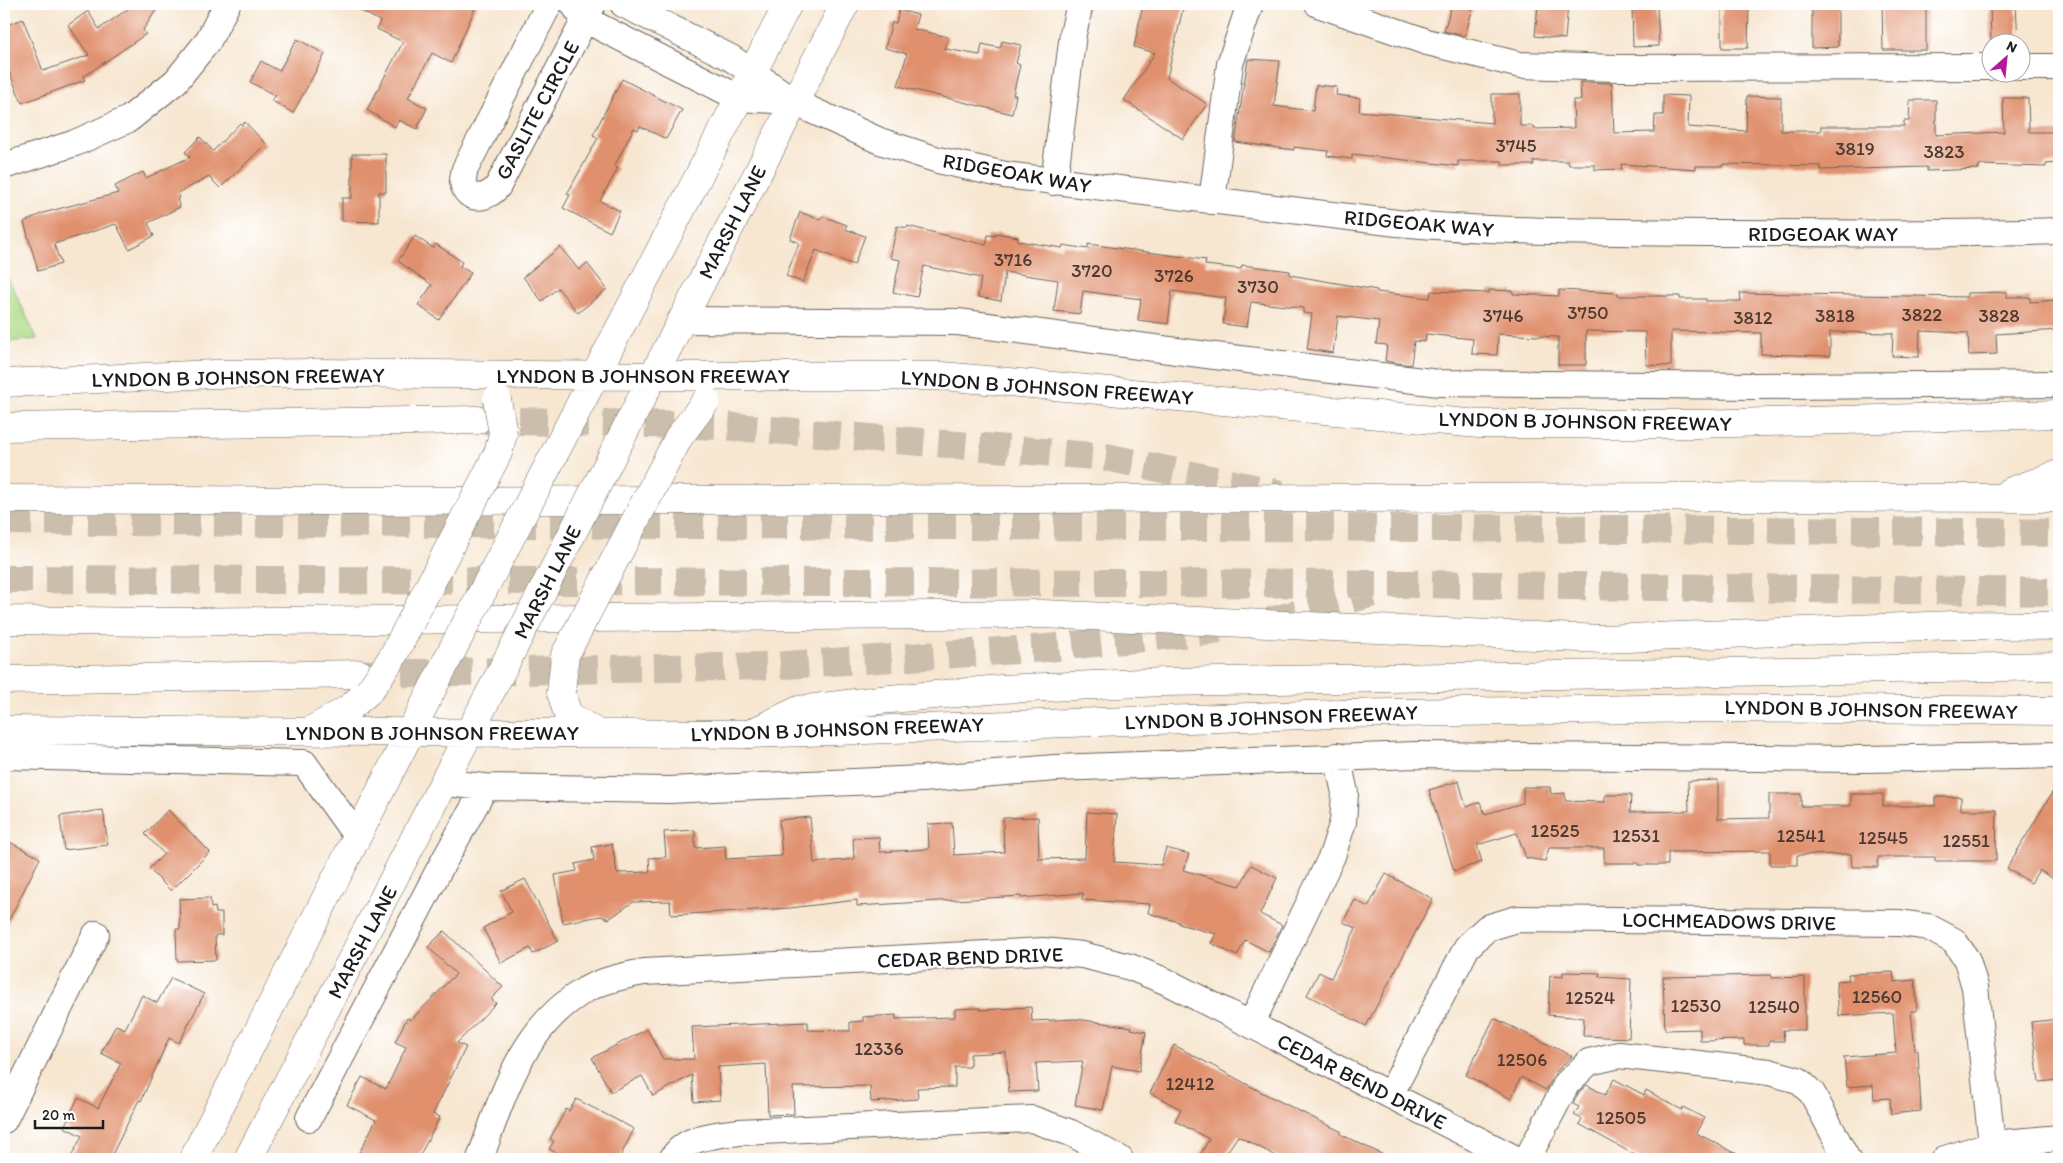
<svg xmlns="http://www.w3.org/2000/svg" width="2063" height="1163" font-family="Itim,sans-serif">
  <style>
    .green { fill: #addb87; stroke: #647c52 }
    .building { fill: #e0906d }
    .lines { fill: none; stroke-linecap: round; stroke-linejoin: round }
    .highway-tunnel { stroke: #cbbeac; stroke-width: 28; stroke-dasharray: 28 14; stroke-linecap: butt }
    .minor-casing { stroke: #69635b; stroke-width: 28 }
    .major-casing { stroke: #69635b; stroke-width: 29 }
    .highway-casing { stroke: #69635b; stroke-width: 29 }
    .minor { stroke: #fff; stroke-width: 26 }
    .major { stroke: #fff; stroke-width: 28 }
    .highway { stroke: #fff; stroke-width: 28 }
    .major-bridge-casing { stroke: #69635b; stroke-width: 29; stroke-linecap: butt }
    .major-bridge { stroke: #fff; stroke-width: 28 }
    .labels { text-anchor: middle; dominant-baseline: central; stroke-width: 4.5; stroke-linejoin: round; paint-order: stroke }
    .number-label { font-size: 19px; fill: #4d3930 }
    .street-label { font-size: 21px; fill: #1c1c1c; stroke: #fff }
  </style>
  <rect width="100%" height="100%" fill="#fff"/>
  <filter id="ink" filterUnits="userSpaceOnUse"><feTurbulence type="fractalNoise" baseFrequency=".02" numOctaves="2"/><feDisplacementMap in="SourceGraphic" scale="10" xChannelSelector="R" yChannelSelector="G"/><feConvolveMatrix kernelMatrix="1 2 1 2 8 2 1 2 1" color-interpolation-filters="sRGB"/></filter>
  <filter id="wash" filterUnits="userSpaceOnUse"><feTurbulence type="fractalNoise" baseFrequency=".0096" numOctaves="4" result="noise"/><feDisplacementMap in="SourceGraphic" scale="20" xChannelSelector="R" yChannelSelector="G"/><feGaussianBlur stdDeviation="1.12" result="paint"/><feColorMatrix in="noise" values="0 0 0 0 0 0 0 0 0 0 0 0 0 0 0 0 0 1.4 0 .05"/><feComposite in="paint" operator="in"/></filter>
  <g filter="url(#wash)">
    <rect width="100%" height="100%" fill="#f7e6d0"/>
    <path class="green" d="M 4,269 L 37,339 L 4,342 Z"/>
    <g id="blocks">
      <path class="building" d="M 135,4 L 160,4 L 143,30 L 146,34 L 83,77 L 85,80 L 22,103 L 4,59 L 4,26 L 23,19 L 43,71 L 89,55 L 68,25 L 88,11 L 99,29 Z
        M 348,4 L 477,4 L 451,63 L 432,53 L 408,98 L 427,108 L 417,129 L 399,120 L 395,127 L 367,110 L 403,42 L 377,29 L 380,21 Z
        M 1143,4 L 1184,4 L 1167,78 L 1207,104 L 1183,139 L 1124,100 L 1155,53 L 1134,47 Z
        M 1452,4 L 1474,4 L 1465,36 L 1444,31 Z
        M 1538,4 L 1568,4 L 1565,39 L 1535,36 Z
        M 1632,4 L 1657,4 L 1659,46 L 1633,47 Z
        M 1722,4 L 1749,4 L 1748,48 L 1722,48 Z
        M 1812,4 L 1838,4 L 1838,47 L 1812,48 Z
        M 1882,4 L 1926,4 L 1926,50 L 1883,50 Z
        M 1990,4 L 2016,4 L 2018,42 L 1991,42 Z
        M 899,10 L 918,15 L 914,29 L 948,37 L 945,49 L 980,55 L 982,44 L 1000,48 L 1002,41 L 1021,45 L 1016,63 L 1020,65 L 1013,95 L 1016,95 L 1012,114 L 898,86 L 907,54 L 885,48 L 892,22 L 896,23 Z
        M 297,39 L 325,54 L 293,113 L 271,100 L 276,96 L 250,82 L 261,61 L 279,71 Z
        M 1248,59 L 1280,61 L 1274,106 L 1313,111 L 1316,85 L 1337,87 L 1336,95 L 1360,98 L 1359,111 L 1492,123 L 1492,94 L 1520,94 L 1520,126 L 1534,126 L 1534,129 L 1574,128 L 1573,100 L 1581,100 L 1580,82 L 1612,83 L 1614,133 L 1654,132 L 1655,115 L 1663,115 L 1663,95 L 1689,96 L 1688,127 L 1746,131 L 1747,96 L 1781,97 L 1781,131 L 1821,131 L 1821,126 L 1904,126 L 1904,121 L 1909,121 L 1910,100 L 1936,100 L 1936,135 L 2004,132 L 2003,98 L 2028,98 L 2029,132 L 2059,132 L 2059,163 L 2046,164 L 2046,167 L 1979,165 L 1979,169 L 1927,171 L 1927,167 L 1821,170 L 1821,166 L 1723,164 L 1723,166 L 1696,166 L 1696,169 L 1621,164 L 1622,169 L 1595,170 L 1595,165 L 1569,165 L 1568,161 L 1533,161 L 1534,165 L 1502,165 L 1502,161 L 1458,161 L 1458,166 L 1352,154 L 1352,159 L 1327,156 L 1328,151 L 1294,147 L 1294,150 L 1235,142 Z
        M 622,79 L 682,110 L 666,139 L 640,126 L 638,130 L 634,128 L 614,167 L 618,168 L 600,201 L 620,211 L 610,232 L 563,208 L 570,195 L 567,194 L 598,138 L 593,135 Z
        M 245,122 L 266,144 L 220,188 L 209,177 L 178,193 L 180,198 L 177,200 L 180,207 L 148,223 L 154,236 L 129,249 L 116,224 L 54,244 L 61,264 L 38,271 L 24,222 L 43,213 L 118,193 L 115,186 L 143,172 L 146,178 L 190,157 L 185,152 L 200,137 L 213,151 L 240,123 L 242,125 Z
        M 352,154 L 386,154 L 386,192 L 379,192 L 379,222 L 342,221 L 342,198 L 352,198 Z
        M 800,212 L 820,220 L 822,216 L 847,225 L 845,229 L 865,236 L 854,265 L 816,250 L 803,282 L 786,276 L 799,243 L 790,239 Z
        M 897,226 L 907,228 L 907,226 L 986,245 L 988,235 L 996,236 L 996,233 L 1018,237 L 1018,241 L 1062,248 L 1063,245 L 1088,249 L 1088,244 L 1206,260 L 1205,265 L 1241,269 L 1242,265 L 1290,271 L 1290,275 L 1377,290 L 1377,292 L 1430,298 L 1431,291 L 1489,293 L 1489,290 L 1513,291 L 1513,294 L 1559,296 L 1559,290 L 1618,293 L 1618,296 L 1680,296 L 1680,299 L 1706,299 L 1706,301 L 1741,301 L 1740,293 L 1967,297 L 1967,293 L 2007,292 L 2007,297 L 2030,297 L 2030,302 L 2059,300 L 2059,330 L 1996,334 L 1997,354 L 1969,355 L 1968,333 L 1920,331 L 1919,357 L 1892,356 L 1893,333 L 1830,332 L 1830,356 L 1761,354 L 1761,333 L 1671,331 L 1671,366 L 1646,365 L 1645,332 L 1586,331 L 1586,365 L 1558,365 L 1558,337 L 1498,334 L 1497,355 L 1472,354 L 1473,339 L 1426,334 L 1425,342 L 1414,341 L 1411,365 L 1385,361 L 1387,345 L 1376,344 L 1379,321 L 1338,316 L 1333,353 L 1307,349 L 1312,314 L 1303,313 L 1303,308 L 1251,302 L 1247,327 L 1223,324 L 1226,298 L 1172,291 L 1168,324 L 1138,320 L 1141,299 L 1083,291 L 1080,314 L 1054,311 L 1058,280 L 1005,272 L 1001,301 L 978,297 L 981,278 L 924,266 L 917,297 L 893,292 L 900,260 L 890,258 Z
        M 415,236 L 433,248 L 436,244 L 462,262 L 460,266 L 471,273 L 439,320 L 418,305 L 432,285 L 398,261 Z
        M 560,247 L 579,270 L 587,263 L 607,289 L 578,313 L 558,288 L 542,301 L 523,277 Z
        M 1718,780 L 1718,819 L 1769,818 L 1769,794 L 1801,794 L 1801,806 L 1851,806 L 1851,794 L 1883,794 L 1883,806 L 1935,806 L 1935,797 L 1961,797 L 1961,810 L 1997,810 L 1996,861 L 1935,861 L 1935,857 L 1878,857 L 1878,867 L 1852,867 L 1851,854 L 1797,855 L 1797,865 L 1770,865 L 1770,851 L 1668,852 L 1668,865 L 1638,865 L 1638,863 L 1604,863 L 1604,848 L 1549,848 L 1545,861 L 1526,858 L 1517,833 L 1477,845 L 1482,862 L 1454,871 L 1429,790 L 1459,781 L 1466,807 L 1480,802 L 1485,814 L 1523,803 L 1523,787 L 1550,787 L 1551,794 L 1565,793 L 1565,801 L 1605,802 L 1605,795 L 1631,795 L 1630,812 L 1689,811 L 1688,781 Z
        M 2059,781 L 2059,882 L 2039,870 L 2031,883 L 2007,868 Z
        M 103,810 L 108,845 L 64,850 L 60,816 Z
        M 168,810 L 210,852 L 171,891 L 149,869 L 164,854 L 145,834 Z
        M 1087,812 L 1117,814 L 1114,862 L 1161,865 L 1166,848 L 1189,854 L 1183,870 L 1240,886 L 1251,865 L 1277,878 L 1260,914 L 1282,925 L 1269,952 L 1245,940 L 1237,956 L 1211,943 L 1216,934 L 1179,924 L 1179,922 L 1148,913 L 1150,904 L 1082,900 L 1083,893 L 1021,898 L 1021,896 L 857,906 L 857,900 L 790,908 L 671,915 L 670,901 L 633,902 L 609,919 L 601,916 L 563,923 L 555,875 L 577,871 L 575,864 L 594,860 L 592,847 L 612,844 L 617,873 L 650,872 L 649,858 L 666,857 L 664,832 L 695,830 L 695,848 L 725,846 L 726,859 L 782,856 L 779,820 L 810,817 L 814,863 L 854,859 L 853,838 L 879,837 L 880,852 L 929,849 L 928,824 L 952,823 L 954,855 L 1004,852 L 1003,818 L 1038,817 L 1039,859 L 1085,858 Z
        M 4,839 L 40,858 L 4,930 Z
        M 1386,874 L 1433,899 L 1366,1026 L 1307,995 L 1319,972 L 1331,978 L 1356,928 L 1343,922 L 1355,900 L 1368,907 Z
        M 525,879 L 558,941 L 533,954 L 530,948 L 501,963 L 483,928 L 512,912 L 501,891 Z
        M 210,898 L 211,908 L 215,907 L 216,913 L 222,913 L 222,935 L 215,935 L 216,960 L 177,961 L 176,929 L 180,929 L 179,899 Z
        M 444,931 L 503,987 L 491,999 L 496,1003 L 457,1043 L 466,1047 L 433,1114 L 440,1117 L 418,1159 L 356,1159 L 376,1120 L 347,1105 L 362,1077 L 386,1089 L 406,1047 L 395,1042 L 407,1018 L 411,1020 L 456,974 L 428,947 Z
        M 1563,972 L 1600,973 L 1599,977 L 1631,979 L 1629,1038 L 1583,1036 L 1584,1018 L 1548,1015 L 1550,976 L 1563,977 Z
        M 1893,972 L 1894,982 L 1915,980 L 1917,1011 L 1911,1011 L 1915,1050 L 1918,1050 L 1921,1111 L 1891,1114 L 1890,1098 L 1874,1099 L 1873,1085 L 1847,1087 L 1844,1057 L 1896,1053 L 1893,1013 L 1839,1016 L 1836,981 L 1849,980 L 1848,974 Z
        M 1771,975 L 1771,978 L 1805,977 L 1805,1030 L 1783,1030 L 1784,1041 L 1769,1041 L 1769,1045 L 1744,1045 L 1744,1040 L 1700,1041 L 1700,1029 L 1665,1030 L 1663,977 Z
        M 171,978 L 204,994 L 179,1043 L 169,1038 L 141,1101 L 139,1100 L 110,1159 L 70,1159 L 82,1136 L 64,1127 L 78,1098 L 98,1108 L 121,1063 L 101,1053 L 116,1025 L 125,1029 L 142,995 L 157,1003 Z
        M 1031,1007 L 1032,1021 L 1076,1019 L 1132,1027 L 1131,1029 L 1146,1032 L 1139,1071 L 1112,1066 L 1103,1110 L 1075,1105 L 1083,1061 L 1036,1063 L 1038,1091 L 1009,1092 L 1006,1052 L 970,1054 L 970,1067 L 955,1067 L 955,1087 L 917,1088 L 918,1099 L 871,1102 L 870,1086 L 793,1087 L 794,1114 L 768,1115 L 766,1064 L 718,1067 L 720,1100 L 694,1102 L 692,1075 L 653,1096 L 642,1076 L 611,1092 L 592,1058 L 647,1029 L 663,1059 L 694,1059 L 692,1027 L 808,1022 L 808,1030 L 850,1031 L 850,1022 L 863,1021 L 863,1017 L 896,1015 L 896,1019 L 955,1017 L 955,1009 L 980,1008 L 980,1010 Z
        M 1494,1018 L 1572,1056 L 1556,1072 L 1546,1090 L 1521,1077 L 1511,1099 L 1466,1075 Z
        M 2059,1019 L 2059,1080 L 2039,1082 L 2031,1022 Z
        M 1174,1045 L 1267,1095 L 1342,1132 L 1340,1134 L 1392,1159 L 1282,1159 L 1238,1136 L 1222,1159 L 1198,1159 L 1209,1139 L 1175,1121 L 1181,1109 L 1150,1093 Z
        M 1614,1079 L 1644,1095 L 1646,1090 L 1682,1110 L 1683,1107 L 1704,1118 L 1696,1133 L 1747,1159 L 1642,1159 L 1579,1124 L 1582,1119 L 1574,1115 L 1579,1107 L 1573,1104 L 1579,1092 L 1587,1085 L 1605,1095 Z
        M 576,1099 L 634,1129 L 619,1159 L 568,1159 L 549,1149 L 554,1141 L 550,1139 L 566,1109 L 569,1111 Z"/>
    </g>
  </g>
  <g filter="url(#ink)">
    <use href="#blocks" fill-opacity="0" stroke="#69635b" stroke-width="1"/>
    <g class="lines">
      <path class="highway-tunnel" d="M 477,420 L 723,426 L 1106,457 L 1281,494
        M 4,521 C 689,527 1374,525 2059,533
        M 4,579 L 1408,584 L 2059,592
        M 1270,621 L 1373,593
        M 360,674 L 770,666 L 1047,648 L 1220,630"/>
      <defs>
        <path id="minor" d="M 549,4 L 465,169 C 464,173 463,178 463,182 C 466,202 487,200 498,186 L 593,4
          M 623,4 L 731,58 L 794,101 L 811,110 L 880,141 L 938,160 L 1005,175 L 1397,223 C 1509,233 1621,232 1733,233 C 1842,233 1951,235 2059,231
          M 1318,4 L 1427,42 L 1520,65 L 1618,68 L 1990,67
          M 574,5 L 584,19 L 739,98 L 793,101
          M 2020,67 L 2059,67
          M 4,166 L 75,143 L 129,119 L 176,81 L 208,41 L 227,4
          M 1054,182 L 1073,34 L 1080,4
          M 1212,201 L 1230,64 L 1250,4
          M 681,320 L 958,322 L 1207,355 L 1439,383 L 1756,386 L 2059,384
          M 4,756 L 304,763 L 357,837
          M 445,783 L 485,787 L 668,790 L 922,779 L 1055,768 L 1415,755 L 1865,759 L 2059,755
          M 1251,1024 L 1332,856 L 1343,822 L 1345,793 L 1337,756
          M 1390,1095 L 1467,947 L 1487,928 L 1517,919 L 1900,923 L 1928,927 L 1954,941 L 1967,960 L 1975,987 L 1992,1144
          M 309,1118 L 439,870 L 485,787
          M 4,1120 L 96,934
          M 480,1159 C 503,1095 522,1027 585,990 C 603,980 624,976 644,972 L 1043,951 L 1082,955 L 1130,967 L 1165,981 L 1516,1159
          M 672,1159 C 685,1136 716,1135 739,1132 L 1032,1119 L 1071,1133 L 1120,1159
          M 1527,1159 L 1567,1083 L 1589,1062 L 1619,1055 L 1769,1072 L 1798,1080 L 1812,1093 L 1847,1159
          M 1945,1159 L 1992,1144 L 2059,1138"/>
        <path id="major" d="M 4,383 L 215,374 L 314,373 L 653,376 L 942,376 L 1479,424 L 1696,424 L 2059,414
          M 575,414 L 788,4
          M 633,415 L 845,4
          M 561,692 L 568,715 L 597,733
          M 4,730 L 749,734 L 1335,714 L 1706,708 L 2059,711
          M 310,731 L 347,710 L 369,691
          M 193,1159 L 446,662
          M 248,1159 L 504,666"/>
        <path id="highway" d="M 4,427 L 477,420
          M 2009,492 L 2059,474
          M 4,499 L 326,501 L 1690,497 L 2059,498
          M 4,620 L 153,622 L 1042,614 L 1602,639 L 1953,625 L 2059,626
          M 4,680 L 360,674
          M 749,734 L 799,710 L 879,700 L 1001,689 L 1164,682 L 2059,666"/>
      </defs>
      <use href="#minor" class="minor-casing"/>
      <use href="#major" class="major-casing"/>
      <use href="#highway" class="highway-casing"/>
      <use href="#minor" class="minor"/>
      <use href="#major" class="major"/>
      <use href="#highway" class="highway"/>
      <defs>
        <path id="major-bridge" d="M 446,662 L 575,414
          M 504,666 L 633,415
          M 369,691 L 392,658 L 498,453 L 503,434 L 497,399
          M 561,692 L 565,655 L 679,437 L 706,401"/>
      </defs>
      <use href="#major-bridge" class="major-bridge-casing"/>
      <use href="#major-bridge" class="major-bridge"/>
    </g>
  </g>
  <g class="labels">
    <g class="number-label">
      <text x="1516" y="145">3745</text>
      <text x="1855" y="148">3819</text>
      <text x="1944" y="151">3823</text>
      <text x="1013" y="259">3716</text>
      <text x="1092" y="270">3720</text>
      <text x="1174" y="275">3726</text>
      <text x="1258" y="286">3730</text>
      <text x="1588" y="312">3750</text>
      <text x="1922" y="314">3822</text>
      <text x="1503" y="315">3746</text>
      <text x="1835" y="315">3818</text>
      <text x="1999" y="315">3828</text>
      <text x="1753" y="317">3812</text>
      <text x="1555" y="830">12525</text>
      <text x="1636" y="835">12531</text>
      <text x="1801" y="835">12541</text>
      <text x="1883" y="837">12545</text>
      <text x="1966" y="840">12551</text>
      <text x="1877" y="996">12560</text>
      <text x="1590" y="997">12524</text>
      <text x="1696" y="1005">12530</text>
      <text x="1774" y="1006">12540</text>
      <text x="879" y="1048">12336</text>
      <text x="1522" y="1059">12506</text>
      <text x="1190" y="1083">12412</text>
      <text x="1621" y="1117">12505</text>
    </g>
    <g class="street-label">
      <text transform="translate(537 110) rotate(-62)">GASLITE CIRCLE</text>
      <text transform="translate(1017 173) rotate(10)">RIDGEOAK WAY</text>
      <text transform="translate(732 222) rotate(-63)">MARSH LANE</text>
      <text transform="translate(1419 223) rotate(5)">RIDGEOAK WAY</text>
      <text x="1823" y="233">RIDGEOAK WAY</text>
      <text x="643" y="375">LYNDON B JOHNSON FREEWAY</text>
      <text transform="translate(238 377) rotate(-1)">LYNDON B JOHNSON FREEWAY</text>
      <text transform="translate(1047 387) rotate(4)">LYNDON B JOHNSON FREEWAY</text>
      <text transform="translate(1585 421) rotate(1)">LYNDON B JOHNSON FREEWAY</text>
      <text transform="translate(547 582) rotate(-63)">MARSH LANE</text>
      <text transform="translate(1871 709) rotate(1)">LYNDON B JOHNSON FREEWAY</text>
      <text transform="translate(1271 717) rotate(-2)">LYNDON B JOHNSON FREEWAY</text>
      <text transform="translate(837 729) rotate(-2)">LYNDON B JOHNSON FREEWAY</text>
      <text x="432" y="732">LYNDON B JOHNSON FREEWAY</text>
      <text transform="translate(1729 921) rotate(1)">LOCHMEADOWS DRIVE</text>
      <text transform="translate(362 942) rotate(-62)">MARSH LANE</text>
      <text transform="translate(970 957) rotate(-2)">CEDAR BEND DRIVE</text>
      <text transform="translate(1362 1081) rotate(27)">CEDAR BEND DRIVE</text>
    </g>
  </g>
  <rect width="2063" height="1163" fill="none" stroke="#fff" stroke-width="20"/>
  <g transform="translate(2006 58) rotate(27)"><circle r="24" fill="#ffffff" stroke="#a4a4a4"/>
  <path d="M0-4L9 19L0 12L-9 19Z" fill="#b5179e"/>
  <text y="-8" font-size="14" font-weight="bold" text-anchor="middle" fill="#1c1c1c">N</text>
  </g>
  <path d="M35 1120v8h68v-8" fill="none" stroke="#1c1c1c" stroke-width="2.5"/>
  <text x="42" y="1120" font-size="15" fill="#1c1c1c" stroke="#ffffff" stroke-width="4" paint-order="stroke">20 m</text>
</svg>
